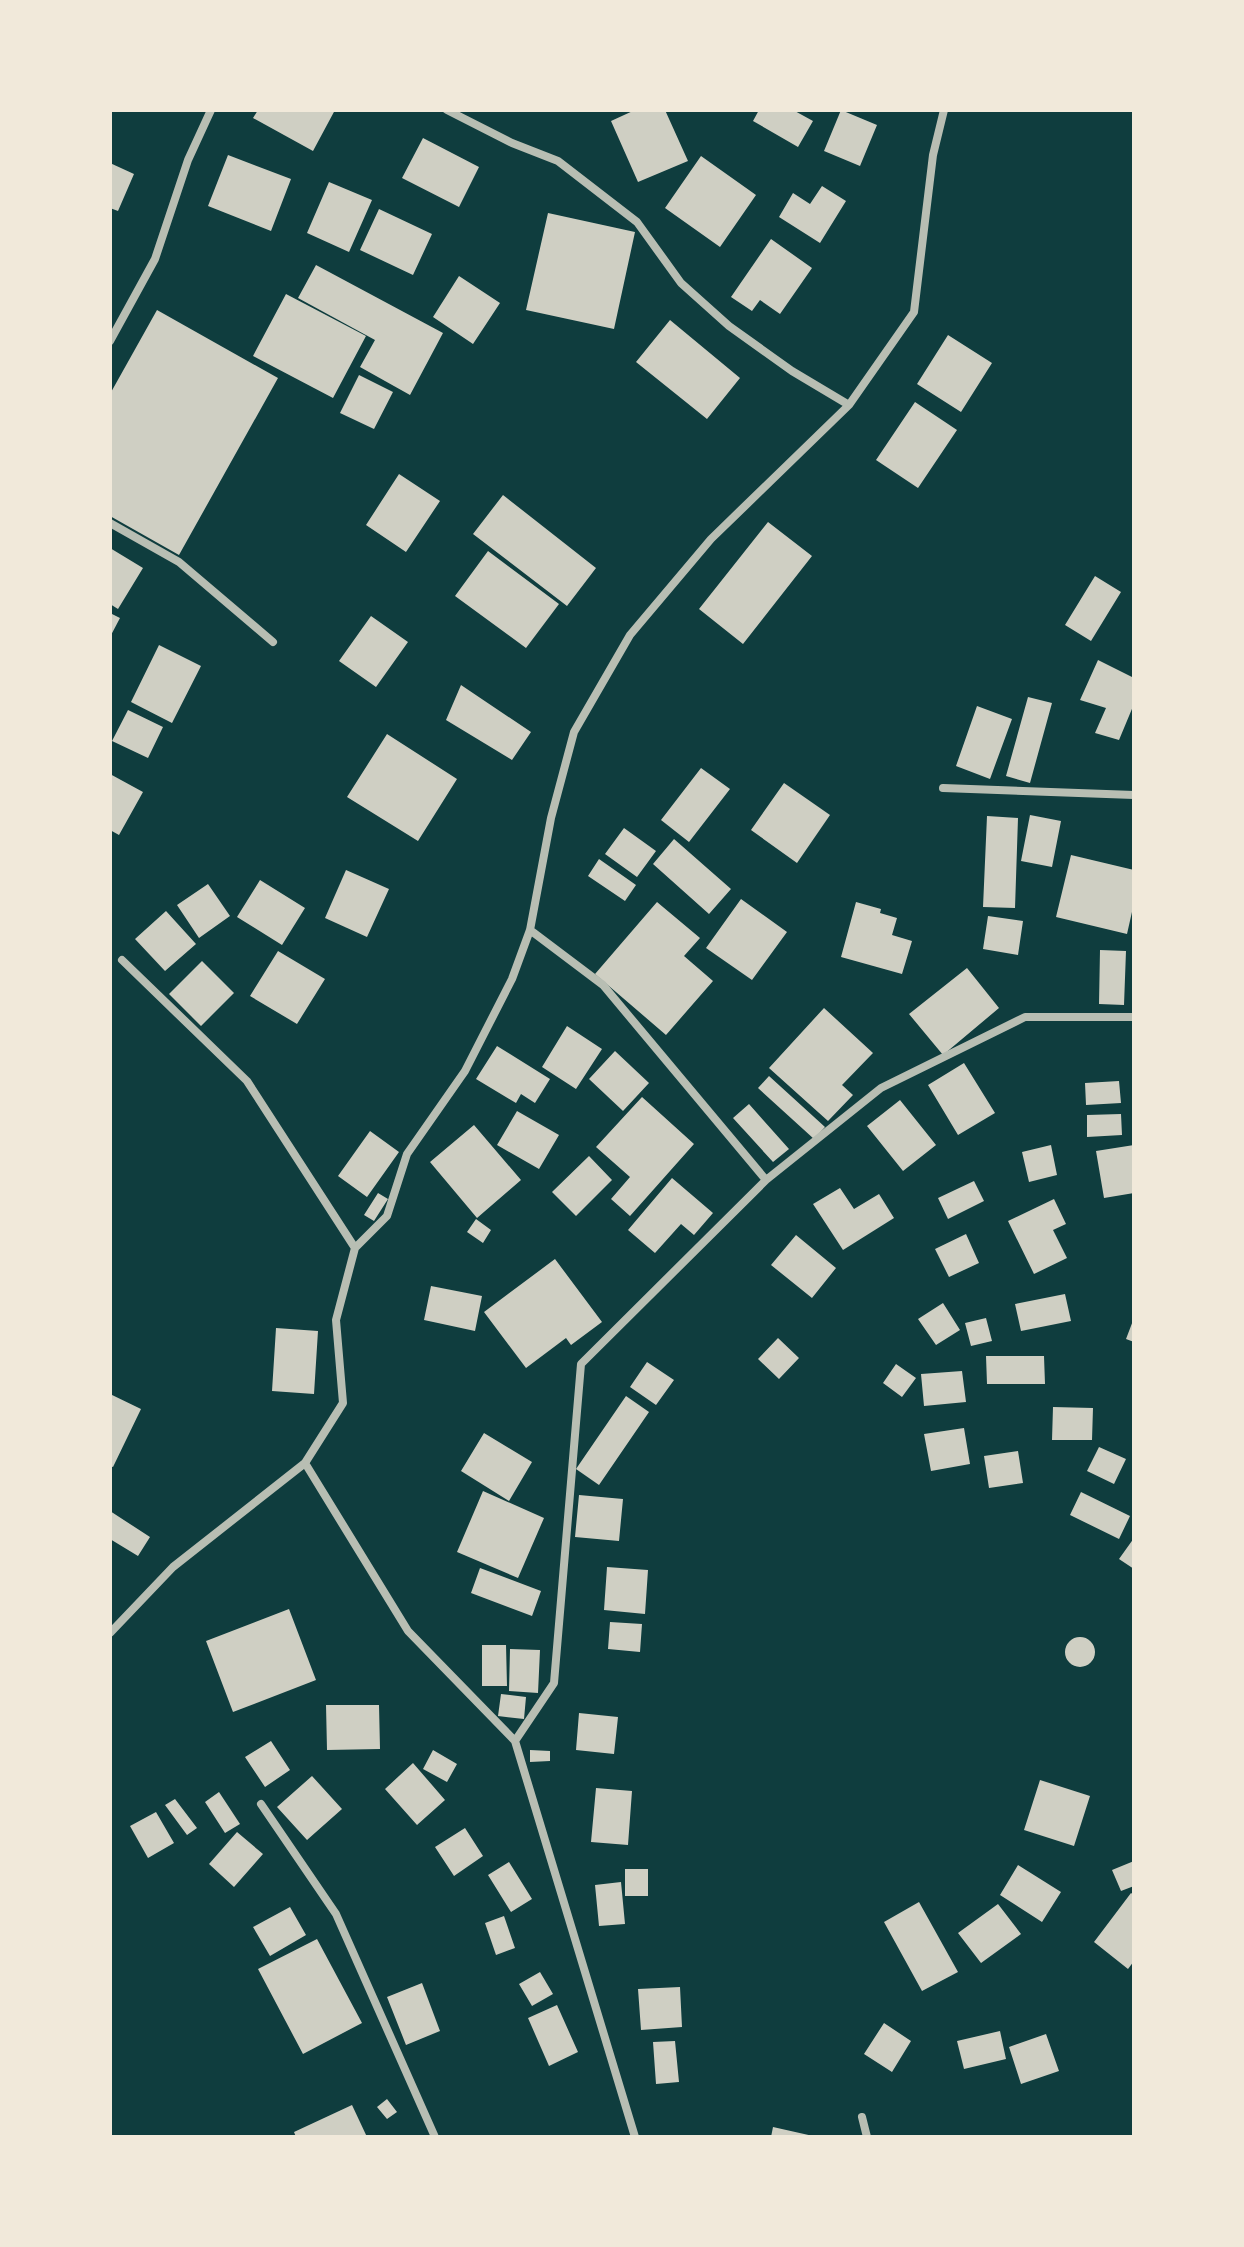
<svg xmlns="http://www.w3.org/2000/svg" width="1244" height="2247" font-family="Signika,sans-serif">
  <style>
    .building { fill: #cfcfc3 }
    .lines { fill: none; stroke-linecap: round; stroke-linejoin: round }
    .minor { stroke: #b8beb3; stroke-width: 8 }
  </style>
  <rect width="100%" height="100%" fill="#0f3d3e"/>
  <path class="building" d="M 258,110 L 335,110 L 313,151 L 253,118 Z
    M 635,110 L 665,110 L 688,161 L 638,182 L 611,121 Z
    M 759,110 L 793,110 L 813,121 L 798,147 L 753,121 Z
    M 841,110 L 877,125 L 860,166 L 824,151 Z
    M 423,138 L 479,167 L 459,207 L 402,178 Z
    M 228,155 L 291,179 L 271,231 L 208,206 Z
    M 701,156 L 756,195 L 720,247 L 665,208 Z
    M 110,163 L 134,174 L 118,211 L 110,208 Z
    M 329,182 L 372,200 L 349,252 L 307,233 Z
    M 822,186 L 846,201 L 820,243 L 779,217 L 793,193 L 810,204 Z
    M 379,209 L 432,234 L 413,275 L 360,250 Z
    M 548,213 L 635,232 L 614,329 L 526,310 Z
    M 771,239 L 812,268 L 780,314 L 760,300 L 752,311 L 731,297 Z
    M 316,265 L 443,333 L 410,395 L 360,367 L 375,340 L 298,298 Z
    M 459,276 L 500,303 L 473,344 L 433,317 Z
    M 286,294 L 366,336 L 333,398 L 253,356 Z
    M 157,310 L 278,378 L 179,555 L 110,516 L 110,394 Z
    M 670,320 L 740,378 L 707,419 L 636,362 Z
    M 948,335 L 992,363 L 961,412 L 917,384 Z
    M 359,375 L 393,392 L 374,429 L 340,413 Z
    M 915,402 L 957,430 L 918,488 L 876,460 Z
    M 399,474 L 440,501 L 406,552 L 366,525 Z
    M 503,495 L 596,568 L 567,606 L 473,534 Z
    M 768,522 L 812,556 L 743,644 L 699,609 Z
    M 110,548 L 143,568 L 118,609 L 110,604 Z
    M 488,551 L 559,604 L 526,648 L 455,596 Z
    M 1095,576 L 1121,592 L 1091,641 L 1065,625 Z
    M 110,613 L 120,618 L 110,637 Z
    M 371,616 L 408,642 L 376,687 L 339,661 Z
    M 159,645 L 201,666 L 172,723 L 131,702 Z
    M 1098,660 L 1134,678 L 1134,704 L 1119,740 L 1095,733 L 1106,708 L 1080,700 Z
    M 461,685 L 531,732 L 512,760 L 446,720 Z
    M 1028,697 L 1052,703 L 1030,783 L 1006,776 Z
    M 977,706 L 1012,719 L 990,779 L 956,766 Z
    M 128,710 L 163,727 L 148,758 L 112,741 Z
    M 387,734 L 457,779 L 418,841 L 347,797 Z
    M 701,768 L 730,789 L 689,842 L 661,820 Z
    M 110,774 L 143,792 L 119,835 L 110,830 Z
    M 784,783 L 830,815 L 797,863 L 751,830 Z
    M 1030,815 L 1061,821 L 1052,867 L 1021,861 Z
    M 987,816 L 1018,818 L 1015,908 L 983,907 Z
    M 624,828 L 656,851 L 637,877 L 605,854 Z
    M 674,839 L 731,889 L 709,914 L 653,864 Z
    M 1071,855 L 1134,870 L 1134,903 L 1127,934 L 1056,917 Z
    M 599,859 L 636,885 L 625,901 L 588,876 Z
    M 346,870 L 389,889 L 367,937 L 325,918 Z
    M 260,880 L 305,908 L 282,945 L 237,917 Z
    M 208,884 L 230,916 L 199,938 L 177,905 Z
    M 741,899 L 787,932 L 752,980 L 706,948 Z
    M 657,902 L 700,938 L 684,956 L 713,981 L 666,1035 L 595,974 Z
    M 856,902 L 881,909 L 880,913 L 897,918 L 892,935 L 912,941 L 902,974 L 841,957 Z
    M 166,911 L 196,944 L 165,971 L 135,939 Z
    M 988,916 L 1023,921 L 1018,955 L 983,949 Z
    M 1100,950 L 1126,951 L 1124,1005 L 1099,1004 Z
    M 278,951 L 325,979 L 297,1024 L 250,996 Z
    M 202,961 L 234,993 L 201,1026 L 169,994 Z
    M 967,968 L 999,1008 L 943,1055 L 909,1014 Z
    M 824,1008 L 873,1053 L 842,1085 L 853,1095 L 828,1121 L 769,1068 Z
    M 567,1026 L 602,1049 L 576,1089 L 542,1067 Z
    M 497,1046 L 550,1079 L 535,1103 L 521,1094 L 516,1103 L 476,1079 Z
    M 615,1051 L 649,1083 L 623,1111 L 589,1079 Z
    M 964,1063 L 995,1113 L 958,1135 L 928,1085 Z
    M 769,1076 L 825,1127 L 814,1139 L 758,1088 Z
    M 1119,1081 L 1121,1103 L 1086,1105 L 1085,1083 Z
    M 642,1097 L 694,1144 L 630,1216 L 611,1199 L 630,1177 L 596,1147 Z
    M 900,1100 L 936,1145 L 903,1171 L 867,1126 Z
    M 749,1104 L 789,1149 L 773,1162 L 733,1118 Z
    M 517,1111 L 559,1135 L 539,1169 L 497,1145 Z
    M 1121,1114 L 1122,1135 L 1087,1137 L 1087,1115 Z
    M 474,1125 L 521,1180 L 477,1218 L 430,1162 Z
    M 370,1131 L 399,1152 L 367,1197 L 338,1176 Z
    M 1051,1145 L 1057,1175 L 1029,1182 L 1022,1152 Z
    M 1134,1145 L 1134,1193 L 1104,1198 L 1096,1151 Z
    M 589,1156 L 612,1180 L 576,1216 L 552,1192 Z
    M 672,1178 L 713,1213 L 694,1235 L 681,1224 L 655,1253 L 628,1230 Z
    M 974,1181 L 984,1201 L 948,1219 L 938,1198 Z
    M 840,1188 L 854,1209 L 879,1194 L 894,1218 L 843,1250 L 813,1204 Z
    M 378,1193 L 388,1199 L 374,1221 L 364,1215 Z
    M 1054,1199 L 1066,1224 L 1053,1230 L 1067,1258 L 1034,1274 L 1008,1221 Z
    M 476,1219 L 491,1230 L 483,1243 L 467,1232 Z
    M 966,1234 L 979,1263 L 949,1277 L 935,1249 Z
    M 796,1235 L 836,1268 L 812,1298 L 771,1265 Z
    M 555,1259 L 602,1322 L 571,1345 L 566,1338 L 526,1368 L 484,1312 Z
    M 431,1286 L 482,1296 L 475,1331 L 424,1320 Z
    M 1065,1294 L 1071,1321 L 1021,1331 L 1015,1304 Z
    M 943,1303 L 960,1330 L 936,1345 L 918,1319 Z
    M 986,1318 L 992,1341 L 971,1346 L 965,1323 Z
    M 1134,1318 L 1134,1342 L 1126,1339 Z
    M 276,1328 L 318,1331 L 314,1394 L 272,1391 Z
    M 778,1338 L 799,1358 L 779,1379 L 758,1359 Z
    M 986,1356 L 1044,1356 L 1045,1384 L 987,1384 Z
    M 647,1362 L 674,1380 L 656,1405 L 630,1387 Z
    M 896,1364 L 916,1378 L 902,1397 L 883,1383 Z
    M 962,1371 L 966,1402 L 924,1406 L 921,1374 Z
    M 110,1394 L 141,1409 L 113,1467 L 110,1466 Z
    M 626,1396 L 649,1412 L 599,1485 L 576,1469 Z
    M 1053,1407 L 1093,1408 L 1092,1440 L 1052,1440 Z
    M 964,1428 L 970,1464 L 931,1471 L 924,1434 Z
    M 484,1433 L 532,1462 L 509,1501 L 461,1471 Z
    M 1099,1447 L 1126,1459 L 1114,1484 L 1087,1471 Z
    M 1018,1451 L 1023,1483 L 989,1488 L 984,1456 Z
    M 483,1491 L 544,1518 L 518,1578 L 457,1552 Z
    M 1081,1492 L 1130,1516 L 1119,1539 L 1070,1515 Z
    M 579,1495 L 623,1499 L 619,1541 L 575,1537 Z
    M 110,1511 L 150,1537 L 138,1556 L 110,1539 Z
    M 1134,1538 L 1134,1569 L 1119,1559 Z
    M 607,1567 L 648,1570 L 645,1614 L 604,1610 Z
    M 480,1568 L 541,1591 L 532,1616 L 471,1593 Z
    M 289,1609 L 316,1680 L 233,1712 L 206,1641 Z
    M 610,1622 L 642,1624 L 640,1652 L 608,1649 Z
    M1065 1652a15 15 0 1 1 30 0a15 15 0 1 1-30 0Z
    M 482,1645 L 506,1645 L 507,1686 L 482,1686 Z
    M 510,1649 L 540,1650 L 538,1693 L 509,1691 Z
    M 501,1694 L 526,1697 L 524,1719 L 498,1716 Z
    M 326,1705 L 379,1705 L 380,1749 L 327,1750 Z
    M 579,1713 L 618,1717 L 614,1754 L 576,1750 Z
    M 271,1741 L 290,1770 L 265,1787 L 245,1757 Z
    M 433,1750 L 457,1764 L 447,1782 L 423,1769 Z
    M 530,1750 L 550,1751 L 550,1761 L 530,1762 Z
    M 413,1763 L 445,1800 L 417,1825 L 385,1789 Z
    M 312,1776 L 342,1809 L 307,1840 L 277,1807 Z
    M 1040,1780 L 1090,1796 L 1074,1846 L 1024,1830 Z
    M 596,1788 L 632,1791 L 628,1845 L 591,1842 Z
    M 219,1792 L 240,1824 L 225,1833 L 205,1802 Z
    M 175,1799 L 197,1828 L 187,1835 L 165,1805 Z
    M 156,1812 L 174,1843 L 148,1858 L 130,1826 Z
    M 465,1828 L 483,1856 L 454,1876 L 435,1847 Z
    M 237,1832 L 263,1854 L 234,1887 L 209,1864 Z
    M 1134,1861 L 1134,1886 L 1121,1891 L 1112,1870 Z
    M 509,1862 L 532,1899 L 511,1912 L 488,1875 Z
    M 1018,1865 L 1061,1892 L 1042,1922 L 1000,1895 Z
    M 625,1869 L 648,1869 L 648,1896 L 625,1896 Z
    M 621,1882 L 625,1924 L 599,1926 L 595,1885 Z
    M 1131,1893 L 1134,1895 L 1134,1961 L 1128,1969 L 1094,1942 Z
    M 919,1902 L 958,1972 L 922,1991 L 884,1922 Z
    M 998,1904 L 1021,1934 L 981,1963 L 958,1933 Z
    M 290,1907 L 306,1935 L 270,1956 L 253,1927 Z
    M 504,1916 L 515,1948 L 496,1955 L 485,1923 Z
    M 317,1939 L 362,2023 L 303,2054 L 258,1969 Z
    M 540,1972 L 553,1994 L 532,2006 L 519,1984 Z
    M 422,1983 L 440,2031 L 406,2045 L 387,1997 Z
    M 680,1987 L 682,2027 L 641,2030 L 638,1989 Z
    M 557,2005 L 578,2052 L 549,2066 L 528,2018 Z
    M 884,2023 L 911,2041 L 892,2072 L 864,2054 Z
    M 1000,2031 L 1006,2059 L 964,2069 L 957,2041 Z
    M 1046,2034 L 1059,2071 L 1021,2084 L 1009,2047 Z
    M 675,2041 L 679,2082 L 656,2084 L 653,2042 Z
    M 387,2099 L 397,2112 L 387,2119 L 377,2107 Z
    M 352,2105 L 367,2137 L 296,2137 L 294,2132 Z
    M 773,2127 L 813,2136 L 812,2137 L 771,2137 Z"/>
  <g class="lines">
    <path class="minor" d="M 447,110 L 512,143 L 558,161 L 637,222 L 681,283 L 729,326 L 792,371 L 849,405
      M 110,341 L 155,259 L 188,160 L 211,110
      M 110,523 L 179,562 L 273,642
      M 943,788 L 1134,795
      M 122,960 L 247,1081 L 355,1248
      M 766,1180 L 881,1088 L 1025,1017 L 1134,1017
      M 305,1463 L 408,1631 L 515,1741 L 635,2137
      M 110,1633 L 173,1567 L 305,1463 L 343,1403 L 336,1320 L 355,1248 L 387,1216 L 407,1154 L 465,1071 L 512,979 L 530,930 L 551,818 L 574,732 L 630,635 L 711,539 L 849,405 L 914,312 L 933,155 L 944,110
      M 515,1741 L 554,1683 L 581,1364 L 766,1180 L 603,985 L 530,930
      M 261,1804 L 336,1914 L 435,2137
      M 862,2117 L 867,2137"/>
  </g>
  <rect width="1244" height="2247" fill="none" stroke="#f1e9da" stroke-width="224"/>
</svg>
